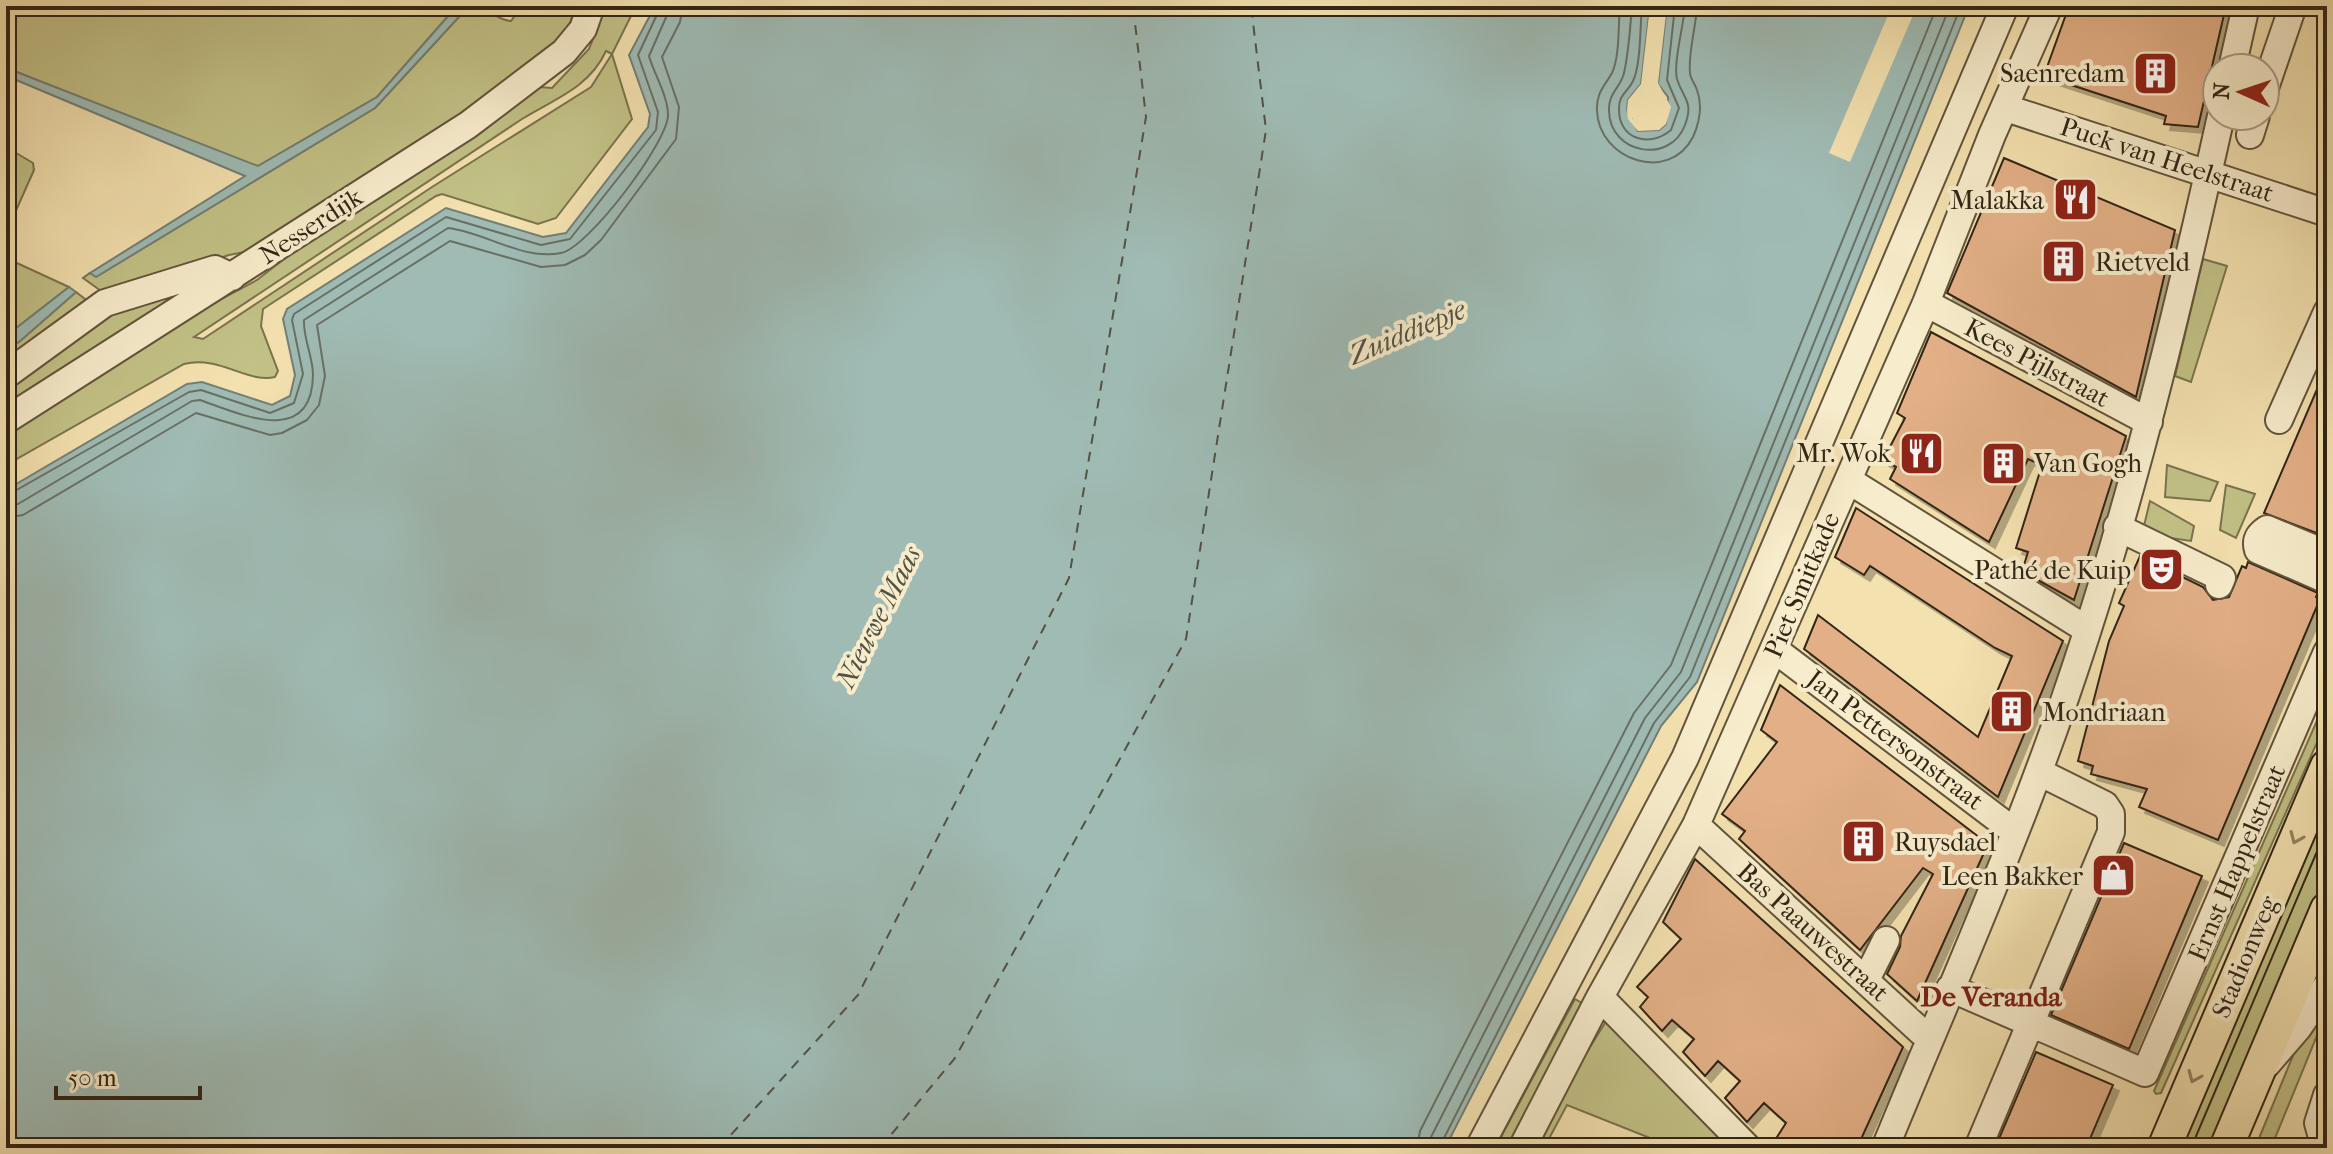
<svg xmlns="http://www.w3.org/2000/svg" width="2333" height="1154" font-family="'IM FELL French Canon',serif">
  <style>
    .green { fill: #c2c186; stroke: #7a734e; stroke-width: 2; fill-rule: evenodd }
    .water { fill: #9fbbb4; stroke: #737f75; stroke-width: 2 }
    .pier { fill: #f3e1af }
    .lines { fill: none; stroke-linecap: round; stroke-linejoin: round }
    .shore { stroke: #687065; stroke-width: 2 }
    .ferry { stroke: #525245; stroke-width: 2; stroke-dasharray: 10 8; stroke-linecap: butt }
    .building { fill: #e2af86; stroke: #312516; stroke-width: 2; filter: url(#shadow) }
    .minor-casing { stroke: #62543c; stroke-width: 30 }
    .major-casing { stroke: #312516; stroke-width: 36 }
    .minor { stroke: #f7eccb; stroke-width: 26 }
    .major { stroke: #f3e1af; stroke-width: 32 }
    .tram { stroke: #312516; stroke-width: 2 }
    .oneway { stroke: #928362 }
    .labels { text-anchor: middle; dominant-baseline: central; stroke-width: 8; stroke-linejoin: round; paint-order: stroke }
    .poi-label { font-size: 26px; fill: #312516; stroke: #f7eccb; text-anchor: end }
    .street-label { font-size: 26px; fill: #312516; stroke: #f7eccb }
    .water-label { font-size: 28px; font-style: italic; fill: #525245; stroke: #f7eccb }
    .neighbourhood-label { font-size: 28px; font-weight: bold; fill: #7a1f14; stroke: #f7eccb }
  </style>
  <defs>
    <filter id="shadow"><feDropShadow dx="6" dy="6" stdDeviation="0" flood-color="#0004"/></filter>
  </defs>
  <rect width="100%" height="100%" fill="#f3e1af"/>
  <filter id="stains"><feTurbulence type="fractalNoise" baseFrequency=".0025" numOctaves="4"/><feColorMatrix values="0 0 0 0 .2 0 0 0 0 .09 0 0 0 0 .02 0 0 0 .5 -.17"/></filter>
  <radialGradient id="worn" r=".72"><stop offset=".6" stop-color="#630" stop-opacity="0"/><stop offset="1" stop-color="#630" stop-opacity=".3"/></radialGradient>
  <path class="green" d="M 6,6 L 457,6 L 377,97 L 258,166 L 252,166 L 14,71 L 6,78 Z
    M 469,6 C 490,6 494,20 511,21 L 522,6 L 575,6 L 568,31 L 509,85 L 250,251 L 229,255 L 108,296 L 83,278 L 90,273 L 97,276 L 375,108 Z
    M 606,6 L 636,6 L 612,54 L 632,119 L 556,218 L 538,224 L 442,194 L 436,196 L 263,309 L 261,326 L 278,371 L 275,377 C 249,384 219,355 184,364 L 6,465 L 6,429 L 163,330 L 257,280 L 305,243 L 539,87 L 552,88 L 589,49 ZM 606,51 L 612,54 L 591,87 L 432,187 L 203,339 L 194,337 L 522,119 C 554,99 589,88 606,51 Z
    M 6,147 L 33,163 L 34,170 L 6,233 Z
    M 6,258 L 69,287 L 6,336 Z
    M 2203,259 L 2227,266 L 2191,382 L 2175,376 Z
    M 203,283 L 6,409 L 6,379 L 100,310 Z
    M 76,292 L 89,302 L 6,364 L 6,348 L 19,342 Z
    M 2167,465 L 2218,482 L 2210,501 L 2165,497 Z
    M 2226,485 L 2255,494 L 2236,538 L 2220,530 Z
    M 2150,501 L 2194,526 L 2191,541 L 2142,534 Z
    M 2327,698 L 2327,720 L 2161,1093 L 2156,1094 L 2154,1091 Z
    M 2327,793 L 2327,876 L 2212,1148 L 2182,1148 Z
    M 1575,999 L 1587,1006 L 1511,1148 L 1495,1148 Z
    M 2327,1003 L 2327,1011 L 2271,1148 L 2255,1148 L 2299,1041 Z
    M 1605,1023 L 1613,1023 L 1729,1148 L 1675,1148 L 1567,1105 L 1544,1148 L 1534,1148 L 1567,1084 Z"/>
  <path class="water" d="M 457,6 L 469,6 L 375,108 L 96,277 L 90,273 L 245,176 L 9,77 L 14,71 L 258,166 L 377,97 Z
    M 655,6 L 1650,6 L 1641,84 L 1628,100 L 1627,110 L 1638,131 L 1659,130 L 1666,124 L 1668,97 L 1658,84 L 1667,6 L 1969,6 L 1697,682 L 1661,726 L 1445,1148 L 6,1148 L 6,490 L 187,384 L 202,382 L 272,405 L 290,396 L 295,375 L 283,319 L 287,309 L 446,208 L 543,237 L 566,233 L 648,127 L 650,114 L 629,55 Z
    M 69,287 L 76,292 L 19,342 L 6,348 L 6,336 Z"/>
  <path class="pier" d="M 1650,6 L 1654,6 L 1645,85 L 1632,101 L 1632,118 L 1640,127 L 1650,128 L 1662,122 L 1665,115 L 1664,99 L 1654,84 L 1663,6 L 1667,6 L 1658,83 L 1671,107 L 1666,124 L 1659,130 L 1638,131 L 1628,119 L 1627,110 L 1628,100 L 1641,84 Z
    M 1892,6 L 1917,6 L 1850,162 L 1829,153 Z"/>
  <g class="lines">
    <path class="shore" d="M 1620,6 C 1618,25 1620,56 1612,73 C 1604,87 1596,93 1597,111 C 1599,160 1669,184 1693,137 C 1700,121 1703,106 1697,90 C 1695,84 1690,78 1690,73 C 1688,52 1696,28 1697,6
      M 1632,6 C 1630,28 1629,51 1624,73 C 1621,87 1608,93 1609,111 C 1610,154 1670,165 1685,125 C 1694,101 1683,99 1677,79 C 1673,63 1684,24 1685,6
      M 1642,6 C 1640,25 1641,65 1633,81 C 1628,92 1619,94 1619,108 C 1618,140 1650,148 1671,130 L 1679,108 L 1667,80 L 1675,6
      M 6,496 L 189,392 L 201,390 L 270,413 L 294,403 L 303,374 L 292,320 L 294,314 L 446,217 L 541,245 L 570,239 L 656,130 L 658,112 L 638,55 L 661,6
      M 6,506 L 18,504 L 192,401 L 200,400 C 240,414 312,448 313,375 C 313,357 303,338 304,320 L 448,228 C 485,232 523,261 561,253 C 588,248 668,142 668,115 C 668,96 654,74 649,56 L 671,6
      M 6,518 L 23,515 L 196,413 L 270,435 L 282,433 L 307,420 L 319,405 L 325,376 L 317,325 L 450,241 L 541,267 L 565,265 L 585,255 L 601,240 L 676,139 L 679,107 L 662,57 L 680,22 L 683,6
      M 1417,1148 L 1420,1131 L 1634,713 L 1671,665 L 1937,6
      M 1429,1148 L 1431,1137 L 1645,718 L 1681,672 L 1950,6
      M 1439,1148 L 1654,723 L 1690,677 L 1961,6"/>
    <path class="ferry" d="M 719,1148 L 858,995 L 1069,578 L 1146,117 L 1133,6
      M 880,1148 L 955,1058 L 1186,639 L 1266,130 L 1251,6"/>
  </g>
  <path class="building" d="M 2069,6 L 2148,6 L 2166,12 L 2168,6 L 2226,6 L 2198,127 L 2164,124 L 2166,116 L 2053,79 L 2055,73 L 2046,70 Z
    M 2004,158 L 2175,230 L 2136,397 L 1947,293 Z
    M 1931,332 L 2126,436 L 2074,600 L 2034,578 L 2036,572 L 2024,565 L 2028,552 L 2016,548 L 2042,465 L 2028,459 L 1989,542 L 1890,479 L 1896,467 L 1883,460 L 1905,418 L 1897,413 Z
    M 2327,366 L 2327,537 L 2264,513 Z
    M 1856,508 L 2063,641 L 1998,797 L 1804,649 L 1818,615 L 1978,737 L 2012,656 L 1995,648 L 1870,566 L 1864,575 L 1835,557 Z
    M 2140,556 L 2203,587 L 2213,600 L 2229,597 L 2242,566 L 2246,568 L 2248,562 L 2318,593 L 2316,597 L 2320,599 L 2218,840 L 2139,807 L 2147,789 L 2091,774 L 2093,766 L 2078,761 L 2109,641 L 2124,606 L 2119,603 Z
    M 1780,685 L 1988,844 L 1917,1001 L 1887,974 L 1900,947 L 1901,936 L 1933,874 L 1923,868 L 1860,950 L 1739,839 L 1745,831 L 1722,814 L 1777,742 L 1761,730 Z
    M 2124,843 L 2202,876 L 2129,1049 L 2051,1015 Z
    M 1695,859 L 1903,1047 L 1857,1148 L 1770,1148 L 1786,1123 L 1764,1103 L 1747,1122 L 1725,1098 L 1740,1081 L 1718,1061 L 1705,1076 L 1683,1052 L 1694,1039 L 1672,1020 L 1662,1031 L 1640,1007 L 1648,997 L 1637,987 L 1681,939 L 1663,922 Z
    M 2036,1052 L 2113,1085 L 2086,1148 L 1995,1148 Z"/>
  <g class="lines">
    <defs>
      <path id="minor" d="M 2232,68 L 2246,6
        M 2265,88 L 2293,6
        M 2006,108 L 2327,213
        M 2250,135 L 2256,116
        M 1926,303 L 2149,422
        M 6,375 L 105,303 L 215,269 L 232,277
        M 6,420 L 468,125 L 564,52 L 583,29 L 591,6
        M 2279,420 L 2327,312
        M 1848,480 L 2086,629
        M 2117,527 L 2222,578 L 2219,585
        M 2327,554 L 2267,529 C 2258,535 2255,540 2258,550 L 2327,580
        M 1774,649 L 2015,832
        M 1696,825 L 1929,1039
        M 1866,980 L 1886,940
        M 1950,988 L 2145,1073 L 2327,652
        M 1600,997 L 1748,1148
        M 2267,1064 L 2298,1028 L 2327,985
        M 1479,1148 L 1685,758 L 2005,6
        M 1522,1148 L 1600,997 L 1696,825 L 1926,303 L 1992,135 L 2049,6
        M 1885,1148 C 1936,1023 1991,900 2038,773 C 2118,561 2172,337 2221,116
        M 1978,1148 L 2111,832 L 2111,814 L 2105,805 L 2039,772
        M 2325,1148 L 2318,1123 L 2327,1095"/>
      <path id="major" d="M 2164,1148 L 2327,766
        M 2226,1148 L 2327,909"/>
    </defs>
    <use href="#minor" class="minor-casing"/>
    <use href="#major" class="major-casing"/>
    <use href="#minor" class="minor"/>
    <use href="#major" class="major"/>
    <path class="tram" d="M 2191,1148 L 2327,828"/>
  </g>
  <defs><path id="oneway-chevron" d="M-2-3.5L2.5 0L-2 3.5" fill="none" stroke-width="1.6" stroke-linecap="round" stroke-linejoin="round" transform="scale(2)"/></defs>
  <g class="oneway">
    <use href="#oneway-chevron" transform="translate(2296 838) rotate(113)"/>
    <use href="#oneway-chevron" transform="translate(2194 1077) rotate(113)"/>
  </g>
  <defs>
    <symbol id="building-square" viewBox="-11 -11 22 22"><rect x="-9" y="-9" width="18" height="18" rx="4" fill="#8f2418" stroke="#f7eccb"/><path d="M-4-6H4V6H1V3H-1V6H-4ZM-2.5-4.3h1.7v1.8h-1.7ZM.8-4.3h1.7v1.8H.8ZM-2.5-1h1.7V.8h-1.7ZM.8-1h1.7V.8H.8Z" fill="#fff"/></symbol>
    <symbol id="restaurant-square" viewBox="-11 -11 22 22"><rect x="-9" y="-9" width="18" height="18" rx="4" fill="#8f2418" stroke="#f7eccb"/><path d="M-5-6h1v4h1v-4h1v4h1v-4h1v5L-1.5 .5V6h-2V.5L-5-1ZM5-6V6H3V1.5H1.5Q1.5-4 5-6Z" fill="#fff"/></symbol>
    <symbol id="theatre-square" viewBox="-11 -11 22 22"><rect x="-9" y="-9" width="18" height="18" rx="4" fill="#8f2418" stroke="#f7eccb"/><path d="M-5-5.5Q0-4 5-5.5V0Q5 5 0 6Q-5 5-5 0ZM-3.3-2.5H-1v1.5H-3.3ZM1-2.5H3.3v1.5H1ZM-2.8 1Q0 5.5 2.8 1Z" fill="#fff"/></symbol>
    <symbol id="shop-square" viewBox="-11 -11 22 22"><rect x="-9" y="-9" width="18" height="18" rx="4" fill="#8f2418" stroke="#f7eccb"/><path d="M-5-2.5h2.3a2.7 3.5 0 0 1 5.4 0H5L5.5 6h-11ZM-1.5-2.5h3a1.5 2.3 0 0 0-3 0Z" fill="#fff"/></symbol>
  </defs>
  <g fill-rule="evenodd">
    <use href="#building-square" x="2130" y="48" width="51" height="51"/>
    <use href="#restaurant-square" x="2050" y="174" width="51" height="51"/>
    <use href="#building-square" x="2038" y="236" width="51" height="51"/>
    <use href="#restaurant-square" x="1896" y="428" width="51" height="51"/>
    <use href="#building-square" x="1978" y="438" width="51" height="51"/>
    <use href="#theatre-square" x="2136" y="544" width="51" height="51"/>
    <use href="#building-square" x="1986" y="686" width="51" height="51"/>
    <use href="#building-square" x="1838" y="816" width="51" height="51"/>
    <use href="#shop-square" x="2088" y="850" width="51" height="51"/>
  </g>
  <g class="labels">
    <g class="poi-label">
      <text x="2125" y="73">Saenredam</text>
      <text x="2044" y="200">Malakka</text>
      <text x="2095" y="262" text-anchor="start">Rietveld</text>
      <text x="1891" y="453">Mr. Wok</text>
      <text x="2034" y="463" text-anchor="start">Van Gogh</text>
      <text x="2131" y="570">Pathé de Kuip</text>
      <text x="2042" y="712" text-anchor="start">Mondriaan</text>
      <text x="1894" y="842" text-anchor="start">Ruysdael</text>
      <text x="2083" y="876">Leen Bakker</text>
    </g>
    <g class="street-label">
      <text transform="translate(2167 160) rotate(18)">Puck van Heelstraat</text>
      <text transform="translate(311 226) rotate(-33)">Nesserdijk</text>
      <text transform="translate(2037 363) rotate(28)">Kees Pijlstraat</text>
      <text transform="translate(1802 585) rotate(-67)">Piet Smitkade</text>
      <text transform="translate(1895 740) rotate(37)">Jan Pettersonstraat</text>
      <text transform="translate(2237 863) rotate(-67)">Ernst Happelstraat</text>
      <text transform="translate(1813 932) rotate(42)">Bas Paauwestraat</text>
      <text transform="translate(2245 957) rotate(-67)">Stadionweg</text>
    </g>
    <g class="water-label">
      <text transform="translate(1407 332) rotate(-23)">Zuiddiepje</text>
      <text transform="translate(878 617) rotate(-63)">Nieuwe Maas</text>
    </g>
    <g class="neighbourhood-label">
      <text x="1991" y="996">De Veranda</text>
    </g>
  </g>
  <rect width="2333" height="1154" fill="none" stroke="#f3e1af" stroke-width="32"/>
  <rect x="8" y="8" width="2317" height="1138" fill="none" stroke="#312516" stroke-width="4"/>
  <rect x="16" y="16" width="2301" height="1122" fill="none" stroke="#312516" stroke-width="2"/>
  <g transform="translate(2241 92) rotate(273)"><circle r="38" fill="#f7eccb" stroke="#a89c83" stroke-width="2"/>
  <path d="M0-6L14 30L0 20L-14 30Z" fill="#8f2418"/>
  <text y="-12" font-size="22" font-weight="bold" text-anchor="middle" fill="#312516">N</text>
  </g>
  <path d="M56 1086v12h144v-12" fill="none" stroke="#312516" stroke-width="4"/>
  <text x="68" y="1086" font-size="24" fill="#312516" stroke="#f7eccb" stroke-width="6" paint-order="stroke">50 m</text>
  <rect width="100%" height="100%" filter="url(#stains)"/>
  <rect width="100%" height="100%" fill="url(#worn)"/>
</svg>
